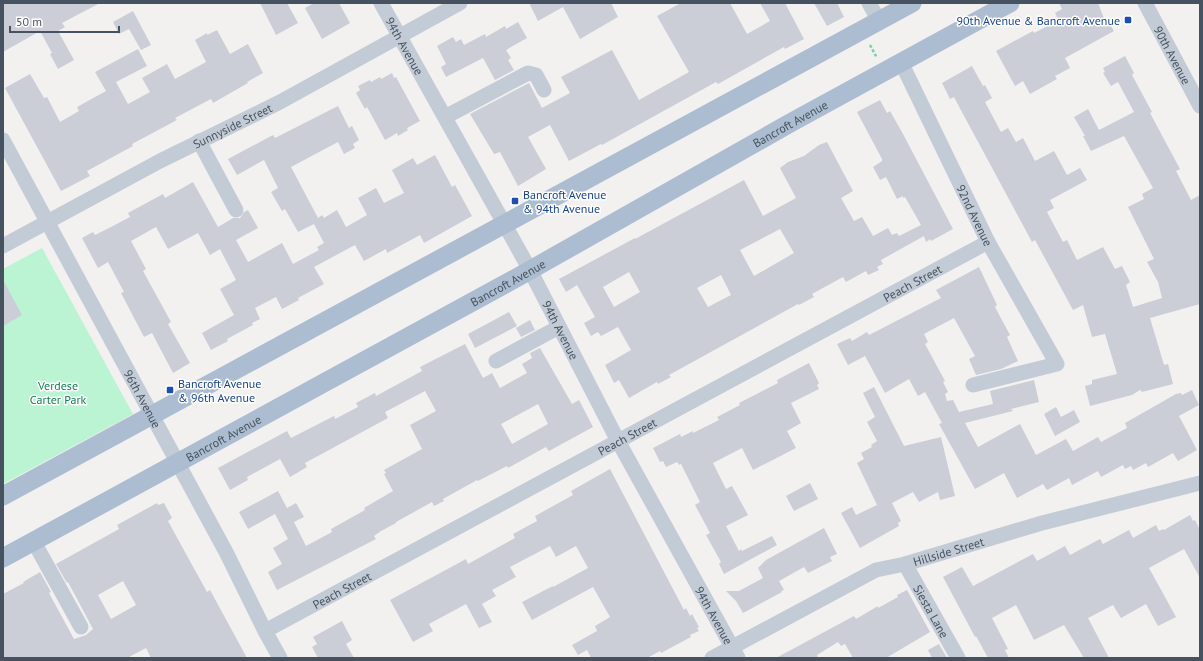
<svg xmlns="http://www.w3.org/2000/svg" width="1203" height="661" font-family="'PT Sans',sans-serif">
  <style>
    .green { fill: #baf4d3 }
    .building { fill: #cbced6; fill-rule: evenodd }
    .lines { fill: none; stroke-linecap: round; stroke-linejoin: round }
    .path { stroke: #6fd6a8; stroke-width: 2.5; stroke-dasharray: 3 2; stroke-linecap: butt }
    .minor { stroke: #c2cbd6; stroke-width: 15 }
    .major { stroke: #adbdd1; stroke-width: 19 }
    .transit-dot { fill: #1a4fb4; stroke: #fff; stroke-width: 1.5 }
    .labels { text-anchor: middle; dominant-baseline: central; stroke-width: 3; stroke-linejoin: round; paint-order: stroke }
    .transit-label { font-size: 12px; fill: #164399; stroke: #fff; text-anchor: start }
    .street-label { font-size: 12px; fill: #46525f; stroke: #fff }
    .park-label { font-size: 12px; fill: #0e834f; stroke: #fff }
  </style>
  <rect width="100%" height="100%" fill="#f3f0f0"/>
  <path class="green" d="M 42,248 L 133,414 L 3,484 L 3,269 Z"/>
  <path class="building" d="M 3,3 L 100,3 L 62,23 L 65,27 L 58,31 L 74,60 L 58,69 L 50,54 L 52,53 L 40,31 L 3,52 Z
    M 260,3 L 287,3 L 298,23 L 276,35 Z
    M 314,3 L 339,3 L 350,23 L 322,39 L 305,8 Z
    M 529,3 L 611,3 L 618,17 L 580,39 L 563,7 L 538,21 Z
    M 681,3 L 730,3 L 747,34 L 770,21 L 760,3 L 785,3 L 804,39 L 785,49 L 784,47 L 718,84 L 716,82 L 602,145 L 601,144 L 569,161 L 550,125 L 528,137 L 546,169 L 518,186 L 500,152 L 494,154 L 470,114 L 529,83 L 542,108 L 570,93 L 561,77 L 612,50 L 639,100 L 689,72 L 657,16 Z
    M 814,3 L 837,3 L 844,17 L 827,26 Z
    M 1059,3 L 1098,3 L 1105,21 L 1107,19 L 1114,31 L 1065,58 L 1070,68 L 1055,76 L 1057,79 L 1030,94 L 1023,81 L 1015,86 L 996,51 L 1033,31 L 1034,33 L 1059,20 L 1055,13 L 1062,9 Z
    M 133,11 L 151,45 L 141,50 L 129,29 L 119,34 L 113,22 Z
    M 518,22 L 527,38 L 506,50 L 511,58 L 508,60 L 514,70 L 495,80 L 483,58 L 446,77 L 441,67 L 446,64 L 437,46 L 453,37 L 456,42 L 461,39 L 464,45 L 485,34 L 486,37 L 505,26 L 506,29 Z
    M 217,30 L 230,54 L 248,44 L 263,73 L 247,82 L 248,83 L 213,103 L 211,99 L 175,118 L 177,120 L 132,144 L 133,146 L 87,171 L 90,176 L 61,191 L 5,88 L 30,74 L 44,98 L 47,97 L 60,122 L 79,111 L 77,107 L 106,91 L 95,72 L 138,49 L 147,66 L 116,82 L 128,104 L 150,92 L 142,78 L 167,64 L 175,79 L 206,62 L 195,40 L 207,33 L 207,35 Z
    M 1125,56 L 1134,73 L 1132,75 L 1152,112 L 1150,113 L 1180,169 L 1176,171 L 1191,200 L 1200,195 L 1200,304 L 1150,318 L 1164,365 L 1168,364 L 1173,384 L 1142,392 L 1140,390 L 1132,395 L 1090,406 L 1085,386 L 1092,384 L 1092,380 L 1117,374 L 1105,334 L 1092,337 L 1083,305 L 1073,310 L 1035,240 L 1032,242 L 963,114 L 954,97 L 950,99 L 942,83 L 972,66 L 983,86 L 985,85 L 992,98 L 985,102 L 1001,132 L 1008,128 L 1016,142 L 1023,138 L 1035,161 L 1054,151 L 1067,175 L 1080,168 L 1087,180 L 1050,200 L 1054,208 L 1047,212 L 1063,242 L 1067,240 L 1077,260 L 1103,247 L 1115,269 L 1122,266 L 1130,282 L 1126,285 L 1133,307 L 1162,298 L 1158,282 L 1147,262 L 1154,259 L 1128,207 L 1144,199 L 1142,194 L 1153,188 L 1124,136 L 1091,151 L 1083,136 L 1085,136 L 1074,117 L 1088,109 L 1099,130 L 1134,112 L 1118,82 L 1111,86 L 1103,73 L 1105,72 L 1103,68 Z
    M 392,73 L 394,78 L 396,77 L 420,121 L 407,128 L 408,130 L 398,136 L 397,133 L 385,140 L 367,107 L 365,109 L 356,93 L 360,90 L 358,86 L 370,80 L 371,82 L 380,77 L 381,79 Z
    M 880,100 L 887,113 L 890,111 L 903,134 L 953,229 L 931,241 L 930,239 L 926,242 L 924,236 L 881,260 L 883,264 L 877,267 L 879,270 L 868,275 L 866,271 L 846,282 L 843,277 L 812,294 L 814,297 L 799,305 L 798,304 L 669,375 L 671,377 L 658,384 L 657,382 L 629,398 L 619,380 L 614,383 L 605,365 L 631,350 L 618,327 L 601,336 L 598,332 L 591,336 L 584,323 L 595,317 L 577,285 L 566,292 L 559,279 L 635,238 L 635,239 L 744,180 L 763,216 L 796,198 L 780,168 L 788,162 L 804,156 L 819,145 L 827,142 L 853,191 L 841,198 L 854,221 L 862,217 L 873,236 L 888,228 L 892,235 L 897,233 L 899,236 L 921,225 L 905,197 L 903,198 L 903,196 L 897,199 L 886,177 L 880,180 L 873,167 L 882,161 L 882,159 L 857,112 ZM 780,229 L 794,253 L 754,276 L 740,250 ZM 629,272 L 640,292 L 614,307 L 603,287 ZM 721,275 L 731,295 L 708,307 L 697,288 Z
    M 338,106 L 349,128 L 352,126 L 359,140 L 353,144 L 355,148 L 344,154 L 338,142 L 291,167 L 318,218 L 322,215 L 324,218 L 337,210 L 346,227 L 367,215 L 358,198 L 376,188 L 384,203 L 404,193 L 392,170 L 413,158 L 417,165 L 435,155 L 452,187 L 455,185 L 472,216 L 424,243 L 420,235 L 387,253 L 386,249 L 364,261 L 355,245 L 314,267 L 324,284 L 298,298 L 299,300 L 282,309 L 276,297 L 255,308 L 260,319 L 252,323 L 253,325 L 227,339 L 228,341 L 211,350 L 202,333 L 234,315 L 220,289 L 236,280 L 220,249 L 210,255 L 198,233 L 168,249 L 156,227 L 131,241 L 146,269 L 143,271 L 171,322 L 168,324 L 190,363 L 173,373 L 152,333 L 144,337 L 121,293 L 124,292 L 108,262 L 98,268 L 82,238 L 93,232 L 95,235 L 109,228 L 130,217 L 128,213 L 163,194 L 165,198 L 193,182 L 218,227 L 233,218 L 240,218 L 244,212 L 248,210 L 258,228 L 236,240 L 248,262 L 282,243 L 293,264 L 319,250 L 317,247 L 324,243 L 314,224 L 298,232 L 285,209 L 282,211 L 271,192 L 278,188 L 264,160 L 237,175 L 228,159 L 273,135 L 275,138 Z
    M 979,267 L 997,305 L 995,307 L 1010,335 L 1007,337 L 1018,361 L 1001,369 L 976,375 L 969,359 L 975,356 L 954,318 L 924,334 L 928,342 L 925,344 L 945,381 L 943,382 L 948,392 L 945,394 L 947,401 L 953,400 L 959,412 L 993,404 L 990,391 L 1034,380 L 1039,402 L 1011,409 L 1013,411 L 965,423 L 978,447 L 1020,424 L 1036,455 L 1066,439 L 1073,451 L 1098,437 L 1101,442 L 1127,428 L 1125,423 L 1176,394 L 1181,393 L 1182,395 L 1192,390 L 1199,405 L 1179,416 L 1197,450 L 1178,461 L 1173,453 L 1148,467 L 1146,463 L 1133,470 L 1131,466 L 1125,469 L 1123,465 L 1101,477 L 1098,471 L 1072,485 L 1069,478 L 1047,490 L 1043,484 L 1017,498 L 1004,473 L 975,489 L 939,424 L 942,423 L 925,392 L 918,396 L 909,379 L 885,393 L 865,356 L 848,365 L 837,344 L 850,338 L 852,341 L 867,332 L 869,335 L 941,298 L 936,290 Z
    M 3,280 L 22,315 L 3,326 Z
    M 509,312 L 517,326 L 475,348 L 468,334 Z
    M 530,320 L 535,330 L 521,337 L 516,328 Z
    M 465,344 L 483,378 L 492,373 L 500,388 L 527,373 L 522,364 L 532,358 L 530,353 L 540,348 L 572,404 L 579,400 L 593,427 L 549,451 L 546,447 L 508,468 L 507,466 L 478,481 L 477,480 L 443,499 L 444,501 L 434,506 L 432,502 L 396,522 L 396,523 L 381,531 L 374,536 L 376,539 L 277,590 L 268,572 L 282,564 L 273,548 L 288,539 L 275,514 L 248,529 L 239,512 L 278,491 L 287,508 L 296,503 L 304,517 L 294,522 L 306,546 L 332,532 L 331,529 L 365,510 L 364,508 L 393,491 L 384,474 L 386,473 L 384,470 L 422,449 L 410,425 L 436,411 L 425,391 L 385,412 L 388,418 L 305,463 L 307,467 L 290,477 L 280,459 L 247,477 L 248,480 L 230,490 L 218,468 L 287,431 L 291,438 L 334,416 L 335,419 L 358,407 L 356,403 L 375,393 L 376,396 L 422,371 L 420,367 ZM 538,404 L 548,424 L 512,444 L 501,424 Z
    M 809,363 L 819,383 L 817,385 L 819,389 L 791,403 L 801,423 L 787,431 L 796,448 L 753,470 L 742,448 L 713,463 L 726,489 L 732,486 L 748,515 L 726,526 L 739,551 L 741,549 L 742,551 L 772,536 L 777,545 L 724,574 L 719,564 L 721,562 L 706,535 L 710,533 L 695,505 L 700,502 L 681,464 L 679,465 L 677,462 L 666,467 L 663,461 L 660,462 L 653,448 L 680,434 L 681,437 L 693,431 L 693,433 L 719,420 L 717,417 L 740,405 L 739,403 L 778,383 L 777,380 Z
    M 874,387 L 904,446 L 941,437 L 955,496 L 940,500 L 938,492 L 919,502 L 913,492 L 892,503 L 901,521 L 898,523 L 899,526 L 860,548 L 841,513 L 852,507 L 856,515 L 877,505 L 857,463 L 864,459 L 861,453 L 872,447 L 871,445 L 877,441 L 867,422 L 875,417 L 863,393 Z
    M 1056,407 L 1061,417 L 1074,410 L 1080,422 L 1055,436 L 1044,414 Z
    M 610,469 L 684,610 L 686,608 L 690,616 L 692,614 L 699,627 L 697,628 L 699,631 L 690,635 L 691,637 L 661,653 L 660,651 L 647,658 L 591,658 L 587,650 L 578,655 L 572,645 L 597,631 L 595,626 L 610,617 L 593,587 L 532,620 L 522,602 L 553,586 L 553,587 L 588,568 L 576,546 L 556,557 L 550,546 L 510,567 L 516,577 L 492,590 L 496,596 L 482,604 L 492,622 L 479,628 L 466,604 L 429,624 L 433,631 L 413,642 L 390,600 L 466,559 L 468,564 L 515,538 L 513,534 L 537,521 L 535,516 L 573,495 L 571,491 Z
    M 810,483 L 818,499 L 794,511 L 786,496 Z
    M 157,503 L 158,505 L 164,503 L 172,518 L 168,521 L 191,563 L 207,592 L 210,590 L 247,658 L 151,658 L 146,648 L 127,658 L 3,658 L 3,594 L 24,583 L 23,582 L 40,572 L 51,592 L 49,593 L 74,639 L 86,635 L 93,629 L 68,582 L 67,583 L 56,564 L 119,529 L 117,525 ZM 123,581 L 136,605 L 111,619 L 98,595 Z
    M 1190,515 L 1193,521 L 1195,520 L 1200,530 L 1200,578 L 1184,549 L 1149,568 L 1176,617 L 1158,626 L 1146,604 L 1121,618 L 1113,605 L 1088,618 L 1109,658 L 1084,658 L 1064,625 L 1034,640 L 1016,605 L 992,618 L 1008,649 L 1005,650 L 1009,658 L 988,658 L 976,636 L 975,637 L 943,577 L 962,567 L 973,586 L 1033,554 L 1037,561 L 1065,546 L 1070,555 L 1100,539 L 1103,544 L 1129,530 L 1133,538 L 1156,525 L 1159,531 L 1163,529 L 1164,530 Z
    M 824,528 L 837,554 L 830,557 L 832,561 L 808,573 L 804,567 L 779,581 L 784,590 L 781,591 L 782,592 L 743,613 L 736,601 L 726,591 L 739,591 L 763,578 L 758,568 L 766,560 Z
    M 907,590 L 930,632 L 886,658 L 853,658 L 845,644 L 841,646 L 838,642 L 817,655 L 818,658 L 776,658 L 854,616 L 856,619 L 878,606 L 878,608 L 898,597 L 897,595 Z
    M 342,621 L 352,640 L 346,644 L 354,658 L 318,658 L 312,647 L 317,644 L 313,637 Z
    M 939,644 L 947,658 L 932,658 L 928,650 Z"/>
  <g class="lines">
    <path class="path" d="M 870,45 L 877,58"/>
    <g class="minor">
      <path id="s1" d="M 381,3 L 530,270 L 618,441 L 738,658"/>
      <path d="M 869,3 L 879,21"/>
      <path id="s2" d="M 1145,3 L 1200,106"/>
      <path id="s3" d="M 901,62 L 988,242 L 1057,364 L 973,385"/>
      <path d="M 445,117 L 528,73 L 536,75 L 544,90"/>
      <path id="s4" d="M 3,140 L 227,554 L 265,631 L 280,658"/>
      <path d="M 199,141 L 236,210"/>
      <path id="s5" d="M 3,246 L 160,161 L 280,102 L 460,3"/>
      <path d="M 496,361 L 559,327"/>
      <path d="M 34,542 L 81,627"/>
      <path id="s6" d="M 905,564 L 958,658"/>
      <path id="s7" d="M 265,631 L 988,242"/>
      <path id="s8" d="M 712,658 L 876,570 L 905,564 L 1042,523 L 1200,483"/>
    </g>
    <g class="major">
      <path d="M 3,496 L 912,3"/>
      <path id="s9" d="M 3,558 L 518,277 L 792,122 L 1010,3"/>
    </g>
  </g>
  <g class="transit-dot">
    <rect x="1124" y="16" width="8" height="8" rx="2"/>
    <rect x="511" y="197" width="8" height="8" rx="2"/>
    <rect x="166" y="386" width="8" height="8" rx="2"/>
  </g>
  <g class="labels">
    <g class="transit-label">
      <text x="1120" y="20" text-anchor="end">90th Avenue &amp; Bancroft Avenue</text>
      <text x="523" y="194">Bancroft Avenue<tspan x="523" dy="14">&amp; 94th Avenue</tspan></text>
      <text x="178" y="383">Bancroft Avenue<tspan x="178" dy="14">&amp; 96th Avenue</tspan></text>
    </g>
    <g class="street-label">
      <text stroke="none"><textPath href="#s1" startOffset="49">94th Avenue</textPath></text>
      <text stroke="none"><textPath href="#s2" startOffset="59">90th Avenue</textPath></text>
      <text stroke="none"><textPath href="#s9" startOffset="899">Bancroft Avenue</textPath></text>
      <text stroke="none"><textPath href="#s5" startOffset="259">Sunnyside Street</textPath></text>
      <text stroke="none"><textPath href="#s3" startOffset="170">92nd Avenue</textPath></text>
      <text stroke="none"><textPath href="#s9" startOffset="575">Bancroft Avenue</textPath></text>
      <text stroke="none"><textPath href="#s7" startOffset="735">Peach Street</textPath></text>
      <text stroke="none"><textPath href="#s1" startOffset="373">94th Avenue</textPath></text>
      <text stroke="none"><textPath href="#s4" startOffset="294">96th Avenue</textPath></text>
      <text stroke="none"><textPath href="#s9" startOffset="251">Bancroft Avenue</textPath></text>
      <text stroke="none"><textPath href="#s7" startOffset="411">Peach Street</textPath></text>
      <text stroke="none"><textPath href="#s8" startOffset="261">Hillside Street</textPath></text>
      <text stroke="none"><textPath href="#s7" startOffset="87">Peach Street</textPath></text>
      <text stroke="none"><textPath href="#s6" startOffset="54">Siesta Lane</textPath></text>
      <text stroke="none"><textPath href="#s1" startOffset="697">94th Avenue</textPath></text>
    </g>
    <g class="park-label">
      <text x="58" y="385">Verdese<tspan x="58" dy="14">Carter Park</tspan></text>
    </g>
  </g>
  <rect width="1203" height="661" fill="none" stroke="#46525f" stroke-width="8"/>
  <path d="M10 26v6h109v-6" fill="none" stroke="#46525f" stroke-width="2"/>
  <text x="16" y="26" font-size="12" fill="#46525f" stroke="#ffffff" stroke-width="3" paint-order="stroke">50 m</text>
</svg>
